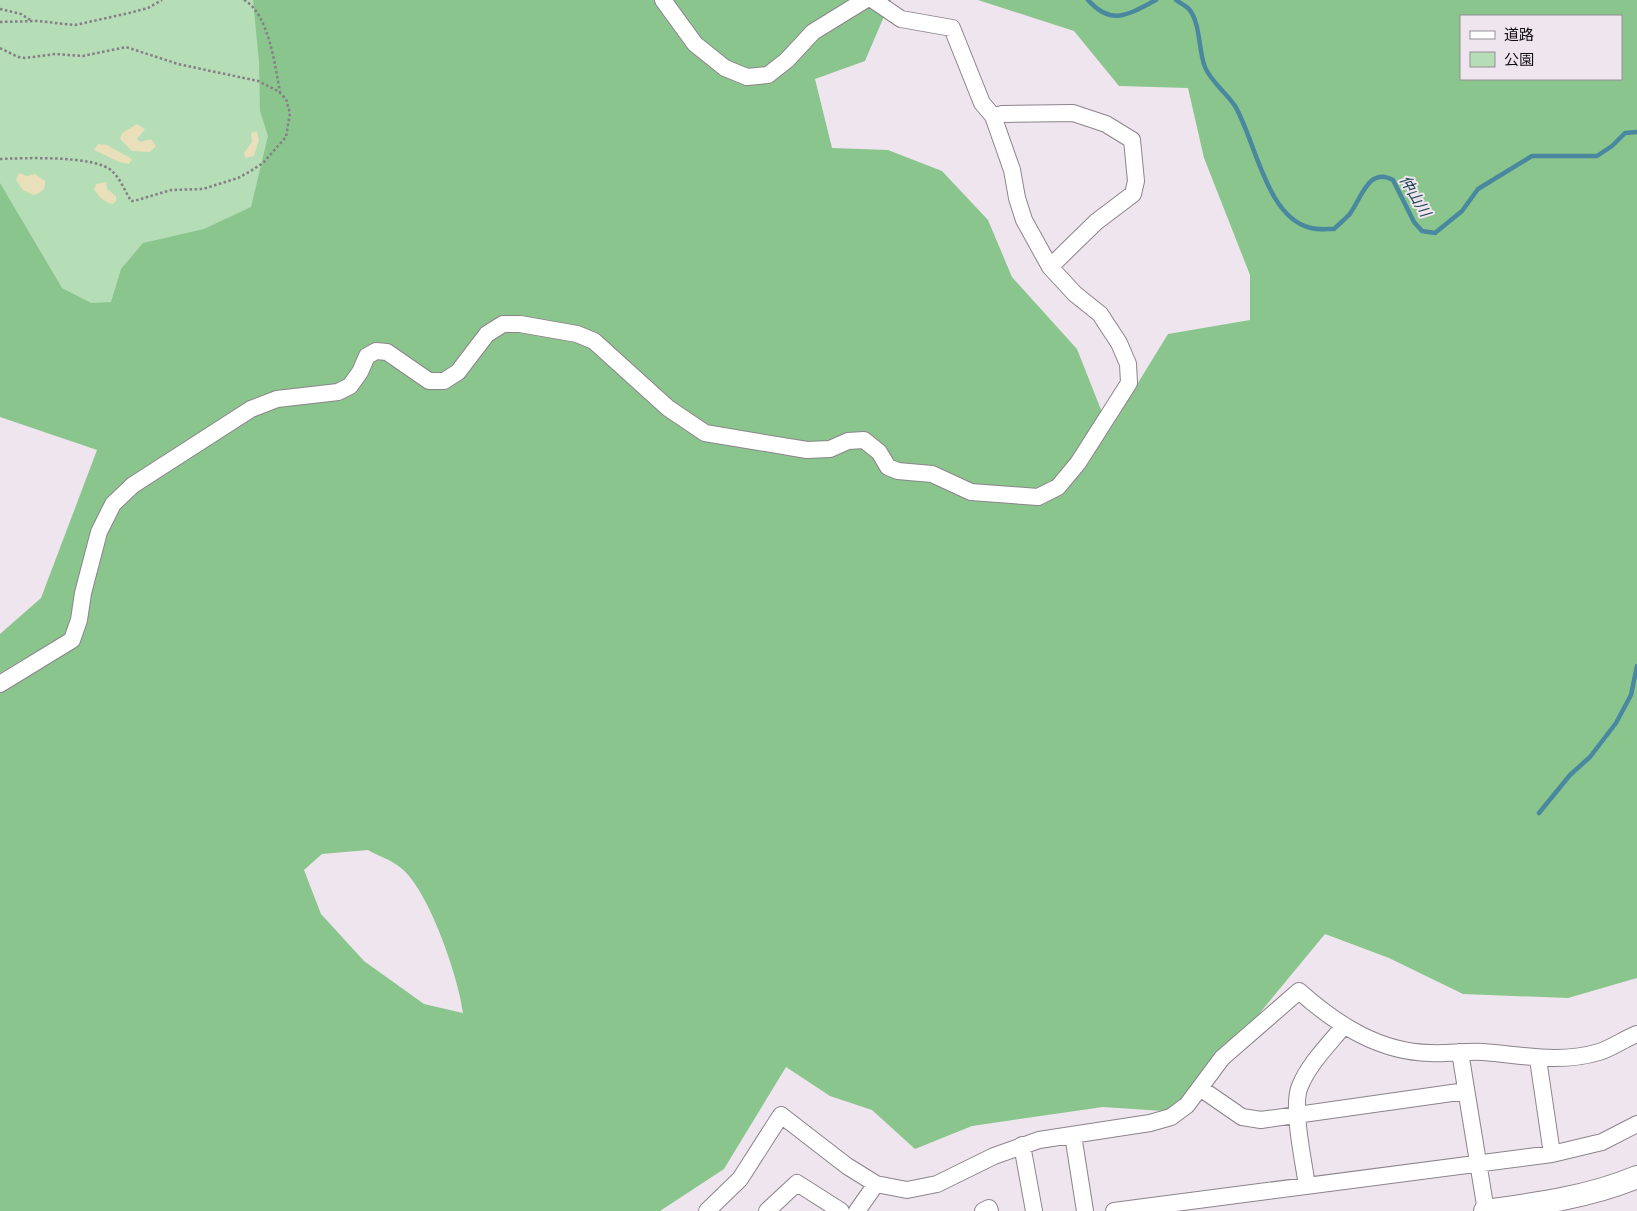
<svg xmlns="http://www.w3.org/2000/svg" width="1637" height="1211" font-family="Roboto,'Noto Sans JP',sans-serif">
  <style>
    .green { fill: #b5ddb6 }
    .forest { fill: #8bc58e; fill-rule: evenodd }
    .sand { fill: #e9dfba }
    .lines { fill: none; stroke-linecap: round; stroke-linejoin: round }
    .stream { stroke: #4a88a0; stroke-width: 4.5 }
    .street-casing { stroke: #8c838b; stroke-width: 18 }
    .secondary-casing { stroke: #8c838b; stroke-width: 24 }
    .path { stroke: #857e84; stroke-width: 2.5; stroke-dasharray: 2.5 2.5; stroke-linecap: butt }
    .street { stroke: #fff; stroke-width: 16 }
    .secondary { stroke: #fff; stroke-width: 22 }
    .labels { text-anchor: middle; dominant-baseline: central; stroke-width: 4; stroke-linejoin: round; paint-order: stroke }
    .water-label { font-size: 15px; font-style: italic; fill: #1b4452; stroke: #efe5ee }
  </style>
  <rect width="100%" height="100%" fill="#efe5ee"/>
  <path class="green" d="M 0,0 L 345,0 L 337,109 L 169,348 L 0,287 Z"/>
  <path class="forest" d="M 253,0 L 891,0 L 865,61 L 815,79 L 832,148 L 888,150 L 942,171 L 988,220 L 1012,277 L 1077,349 L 1109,430 L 1168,334 L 1250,320 L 1250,275 L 1204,158 L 1188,88 L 1119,86 L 1074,31 L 978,0 L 1637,0 L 1637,978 L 1568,998 L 1463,994 L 1389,958 L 1325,934 L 1178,1112 L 1103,1107 L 972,1126 L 915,1149 L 872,1110 L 830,1096 L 786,1067 L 724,1169 L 660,1211 L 0,1211 L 0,634 L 41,598 L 97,450 L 0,417 L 0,183 L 62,288 L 91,303 L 111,302 L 121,269 L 143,243 L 204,229 L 251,207 L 268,136 L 260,111 L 259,62 ZM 1461,16 L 1621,16 L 1621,79 L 1461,79 ZM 368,850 C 378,856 392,860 401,868 C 429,890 459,979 463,1013 L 424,1004 L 364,961 L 321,914 L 304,870 L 322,854 Z"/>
  <path class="sand" d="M 137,124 L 145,129 L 137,139 L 140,142 L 151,139 L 156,146 L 150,152 L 132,151 L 120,139 L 122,133 Z
    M 257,131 L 259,140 L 254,156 L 245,158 L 244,153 L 252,142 L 251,133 Z
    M 98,144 L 107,145 L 132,159 L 129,164 L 119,162 L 94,150 Z
    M 19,173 L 27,176 L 35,174 L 45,181 C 46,190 41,193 33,195 L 23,190 L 16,180 Z
    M 106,182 L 107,189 L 116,196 L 116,201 L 113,204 C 105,203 98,196 94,189 L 96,184 Z"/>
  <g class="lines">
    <path class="stream" d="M 1088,0 C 1112,27 1129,14 1156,0
      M 1176,0 C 1180,3 1186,6 1189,9 C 1201,24 1198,50 1205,67 C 1211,82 1226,92 1235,106 C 1255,139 1266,218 1311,228 C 1318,230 1327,229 1334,229 C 1339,224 1344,220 1349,215 C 1361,200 1368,166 1393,180 L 1414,222 L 1422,231 L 1435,233 L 1462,211 L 1478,189 L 1532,156 L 1597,156 L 1612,146 L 1625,133 L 1637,132
      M 1539,813 L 1570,775 L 1590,757 L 1616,723 L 1631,695 L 1637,666"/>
    <defs>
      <path id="street" d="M 663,0 L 695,44 L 725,68 L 747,77 L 768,75 L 787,60 L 813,32 L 865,0
        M 993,116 L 1002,114 L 1073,113 L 1106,124 L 1132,140 L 1136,181 L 1133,194 L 1096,222 L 1050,267
        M 0,684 L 72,640 L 79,620 L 83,593 L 99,532 L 113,504 L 133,485 L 251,409 L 277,399 L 338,392 L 350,386 L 360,372 L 367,356 L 376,351 L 387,352 L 429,381 L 444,381 L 458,372 L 487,334 L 503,324 L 520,324 L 577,334 L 594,341 L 668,408 L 705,433 L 807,450 L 830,449 L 848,441 L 864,440 L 879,452 L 888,467 L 898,471 L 932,474 L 971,492 L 1038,497 L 1058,487 L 1078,463 L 1129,383 L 1128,364 L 1119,343 L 1100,314 L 1075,294 L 1050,267 L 1024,220 L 1017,198 L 1012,170 L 993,116 L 982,103 L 952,28 L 901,19 L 873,0
        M 1460,1052 L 1486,1211
        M 1538,1059 L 1552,1154
        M 1200,1088 L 1242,1117 L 1261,1120 L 1466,1091
        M 1073,1135 L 1085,1211
        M 1022,1145 L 1034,1211
        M 1307,1186 C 1304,1163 1291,1106 1300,1086 C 1309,1064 1328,1045 1343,1027
        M 707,1211 L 740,1179 L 781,1115 L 847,1166 L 876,1184 L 907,1190 L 937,1184 L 994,1156 L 1039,1140 L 1150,1123 L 1171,1117 L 1187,1105 L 1222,1058 L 1299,991 C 1336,1024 1379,1052 1430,1053 C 1448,1054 1465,1051 1483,1052 C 1523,1055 1559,1064 1599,1052 C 1612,1048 1624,1039 1637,1034
        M 767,1211 L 797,1183 L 841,1211
        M 857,1211 L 876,1184
        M 983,1211 L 989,1208 L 990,1211
        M 1114,1211 L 1552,1154 L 1602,1142 L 1637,1124"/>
      <path id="secondary" d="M 1485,1211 C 1537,1204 1589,1197 1637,1177"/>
    </defs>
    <use href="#street" class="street-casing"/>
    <use href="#secondary" class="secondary-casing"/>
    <path class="path" d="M 244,0 C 269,14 275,66 280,92
      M 0,9 L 21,14 L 32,21
      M 0,22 L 37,21 L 75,25 L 129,13 L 148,8 L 162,0
      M 0,48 L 18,57 L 25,58 L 55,54 L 83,56 L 126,47 L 178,64 L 258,81 L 278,91 L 286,99 L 290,113 L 286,137 L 263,163 L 249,172 L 238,178 L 203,189 L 171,190 L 134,201 L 131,201 C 125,191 120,178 112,171 C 95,155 24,158 0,159"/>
    <use href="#street" class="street"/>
    <use href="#secondary" class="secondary"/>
  </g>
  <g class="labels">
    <g class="water-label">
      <text transform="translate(1415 196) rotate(59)">仲山川</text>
    </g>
  </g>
  <rect x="1460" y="15" width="162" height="65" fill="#efe5ee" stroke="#968f96"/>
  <rect x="1470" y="31" width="25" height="8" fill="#ffffff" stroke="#968f96"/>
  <text x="1504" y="40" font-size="15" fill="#110e11">道路</text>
  <rect x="1470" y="52" width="25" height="15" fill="#b5ddb6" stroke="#968f96"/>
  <text x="1504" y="65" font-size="15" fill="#110e11">公園</text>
</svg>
